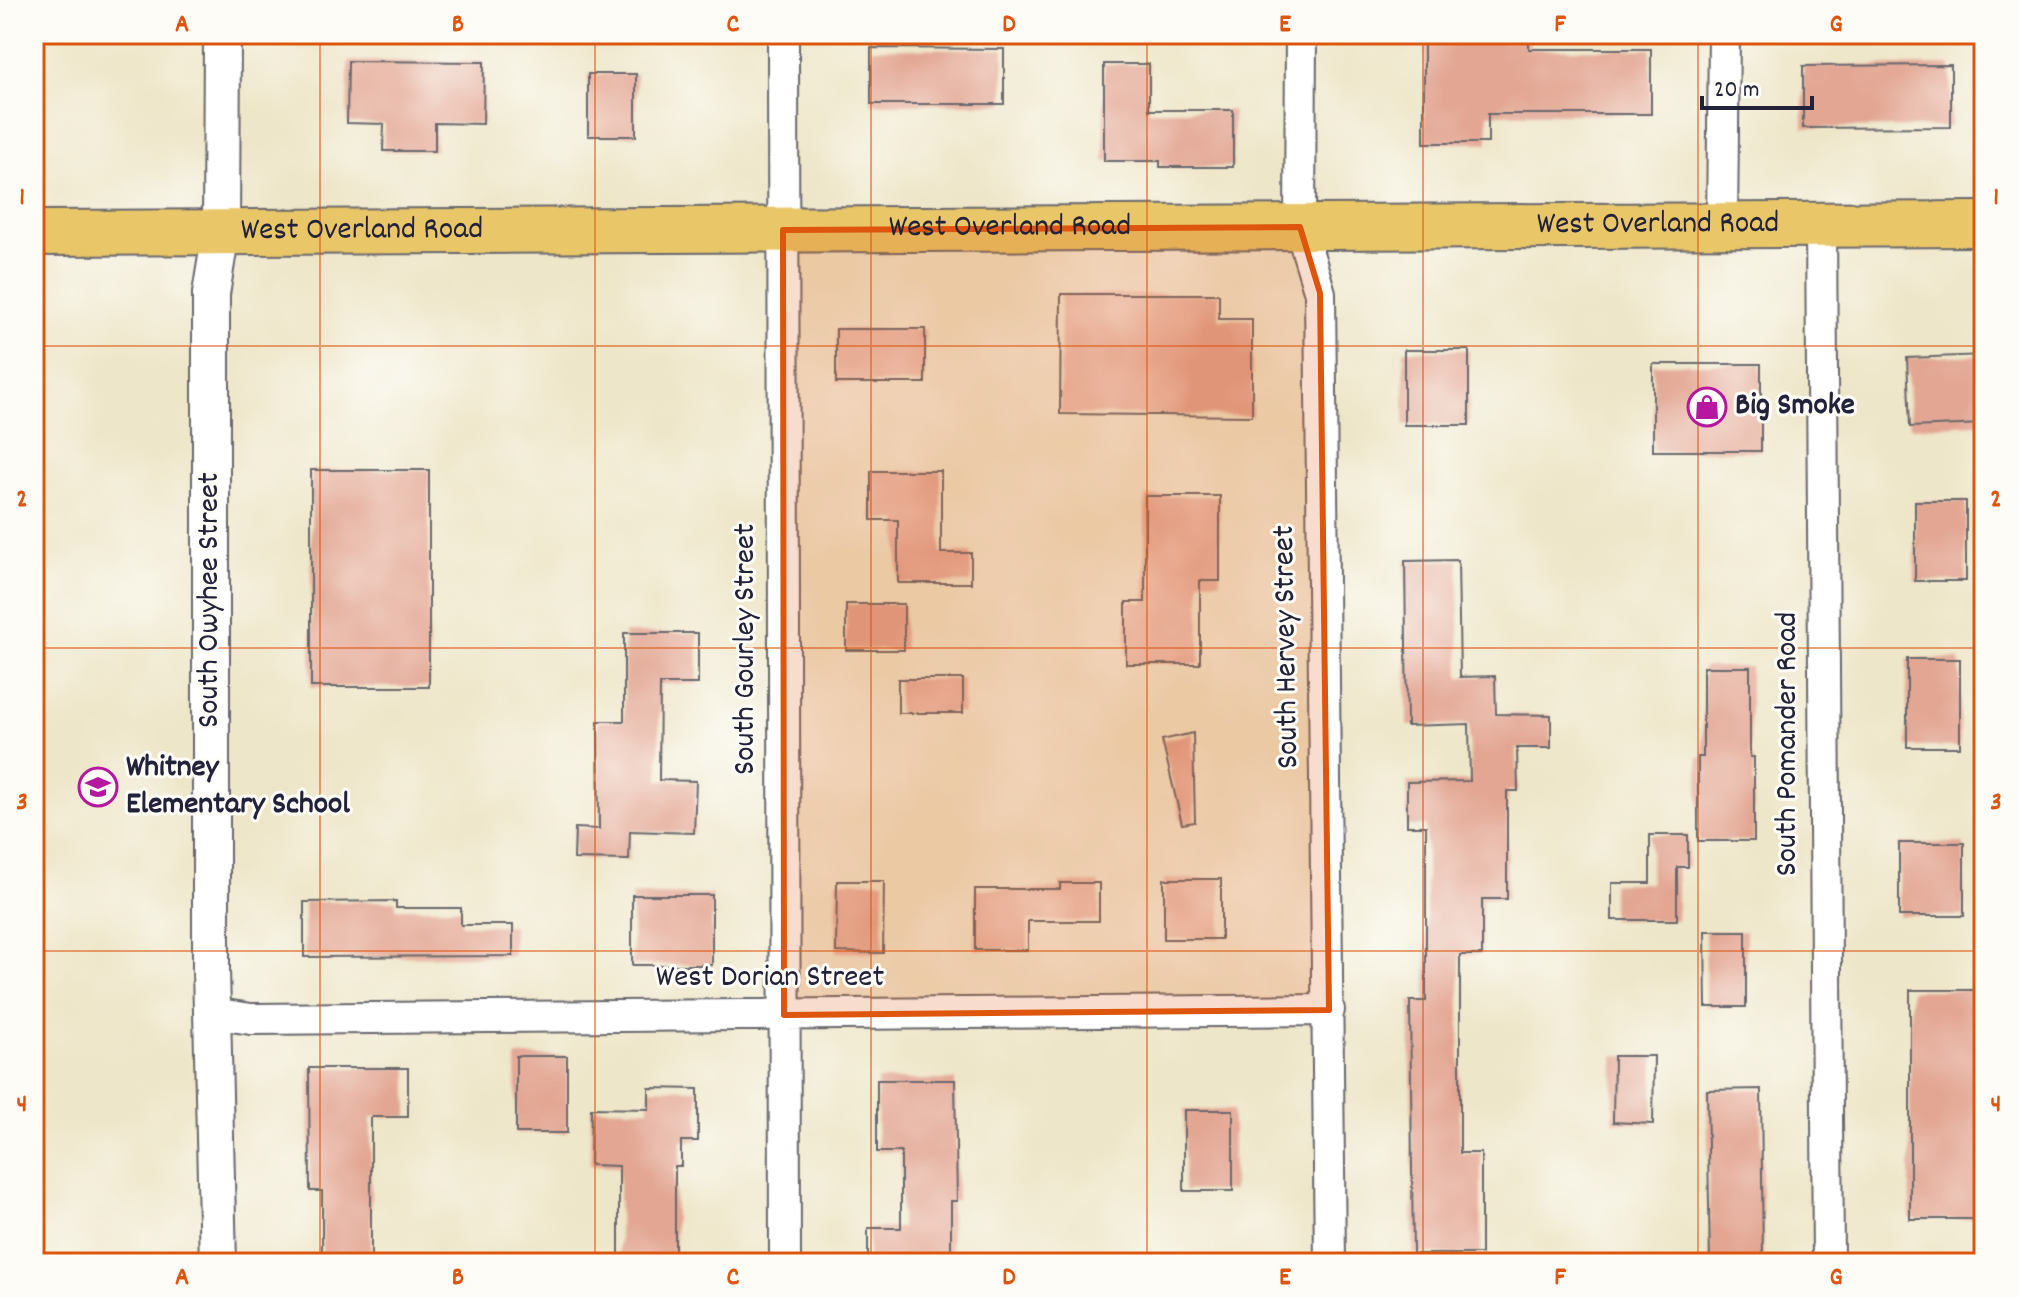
<svg xmlns="http://www.w3.org/2000/svg" width="2018" height="1297" font-family="Dekko,sans-serif">
  <style>
    .building { fill: #e3a693 }
    .lines { fill: none; stroke-linecap: round; stroke-linejoin: round }
    .minor-casing { stroke: #69676d; stroke-width: 34 }
    .tertiary-casing { stroke: #69676d; stroke-width: 40 }
    .primary-casing { stroke: #69676d; stroke-width: 48 }
    .minor { stroke: #fff; stroke-width: 30 }
    .tertiary { stroke: #fff; stroke-width: 36 }
    .primary { stroke: #e9c769; stroke-width: 44 }
    .marked { fill: #de560e; fill-opacity: 0.2; stroke: #de560e; stroke-width: 6; stroke-linejoin: round }
    .grid { fill: none; stroke: #de560e; stroke-width: 2; stroke-opacity: 0.55 }
    .labels { text-anchor: middle; dominant-baseline: central; stroke-width: 6; stroke-linejoin: round; paint-order: stroke }
    .street-label { font-size: 32px; fill: #22223b; stroke: #fdfcf7 }
    .poi-label { font-size: 32px; font-weight: bold; fill: #22223b; stroke: #fdfcf7; text-anchor: start }
    .neatline { fill: none; stroke: #de560e; stroke-width: 3 }
    .grid-label { font-size: 26px; text-anchor: middle; font-weight: bold; fill: #de560e }
  </style>
  <rect width="100%" height="100%" fill="#fdfcf7"/>
  <filter id="ink" filterUnits="userSpaceOnUse"><feTurbulence type="fractalNoise" baseFrequency=".0125" numOctaves="2"/><feDisplacementMap in="SourceGraphic" scale="16" xChannelSelector="R" yChannelSelector="G"/><feConvolveMatrix kernelMatrix="1 2 1 2 8 2 1 2 1" color-interpolation-filters="sRGB"/></filter>
  <filter id="wash" filterUnits="userSpaceOnUse"><feTurbulence type="fractalNoise" baseFrequency=".006" numOctaves="4" result="noise"/><feDisplacementMap in="SourceGraphic" scale="32" xChannelSelector="R" yChannelSelector="G"/><feGaussianBlur stdDeviation="1.8" result="paint"/><feColorMatrix in="noise" values="0 0 0 0 0 0 0 0 0 0 0 0 0 0 0 0 0 1.4 0 .05"/><feComposite in="paint" operator="in"/></filter>
  <g filter="url(#wash)">
    <rect width="100%" height="100%" fill="#eee6c9"/>
    <g id="blocks">
      <path class="building" d="M 1424,34 L 1529,34 L 1529,49 L 1651,49 L 1651,114 L 1488,114 L 1488,143 L 1424,143 Z
        M 871,48 L 1004,49 L 1004,104 L 871,104 Z
        M 348,61 L 484,62 L 483,124 L 435,123 L 435,151 L 383,151 L 384,124 L 347,123 Z
        M 1104,64 L 1149,64 L 1149,110 L 1233,110 L 1233,167 L 1160,167 L 1160,161 L 1104,161 Z
        M 1951,65 L 1951,127 L 1803,128 L 1803,66 Z
        M 588,74 L 636,74 L 636,136 L 588,136 Z
        M 1061,294 L 1219,294 L 1219,319 L 1252,319 L 1252,416 L 1060,414 Z
        M 836,329 L 925,329 L 925,383 L 836,383 Z
        M 1404,350 L 1469,350 L 1469,425 L 1404,425 Z
        M 1984,355 L 1984,424 L 1910,427 L 1907,358 Z
        M 1653,364 L 1761,364 L 1761,451 L 1653,451 Z
        M 311,470 L 429,470 L 429,687 L 311,687 Z
        M 871,471 L 941,471 L 941,553 L 971,553 L 971,583 L 898,583 L 898,520 L 871,520 Z
        M 1145,496 L 1220,496 L 1220,581 L 1200,581 L 1200,664 L 1126,664 L 1126,602 L 1145,602 Z
        M 1915,501 L 1966,501 L 1966,581 L 1915,581 Z
        M 1458,560 L 1460,677 L 1495,676 L 1496,714 L 1551,715 L 1551,748 L 1517,748 L 1518,791 L 1507,791 L 1507,899 L 1482,899 L 1482,955 L 1460,955 L 1460,1153 L 1481,1153 L 1481,1254 L 1413,1254 L 1410,1001 L 1426,1001 L 1426,826 L 1407,826 L 1407,782 L 1470,781 L 1469,724 L 1407,726 L 1405,561 Z
        M 846,604 L 904,604 L 904,650 L 846,650 Z
        M 624,633 L 698,633 L 698,684 L 660,684 L 659,780 L 696,781 L 694,833 L 630,831 L 629,860 L 574,859 L 575,828 L 599,829 L 598,721 L 624,721 Z
        M 1907,659 L 1960,659 L 1960,747 L 1907,747 Z
        M 1703,667 L 1750,667 L 1750,757 L 1754,757 L 1754,841 L 1698,841 L 1698,757 L 1703,757 Z
        M 898,679 L 963,679 L 963,713 L 898,713 Z
        M 1193,733 L 1195,822 L 1182,824 L 1162,740 Z
        M 1650,835 L 1688,835 L 1688,867 L 1677,867 L 1677,920 L 1612,920 L 1612,883 L 1650,883 Z
        M 1899,843 L 1964,843 L 1964,916 L 1899,916 Z
        M 1164,879 L 1221,879 L 1221,939 L 1164,939 Z
        M 837,881 L 884,881 L 883,953 L 836,952 Z
        M 1060,883 L 1099,883 L 1099,921 L 1028,921 L 1028,950 L 975,950 L 975,889 L 1060,889 Z
        M 632,895 L 712,895 L 712,965 L 632,965 Z
        M 396,901 L 396,908 L 461,908 L 461,925 L 513,925 L 513,956 L 304,957 L 304,902 Z
        M 1705,931 L 1746,931 L 1746,1007 L 1706,1007 Z
        M 1910,990 L 1980,990 L 1980,1148 L 1984,1148 L 1984,1219 L 1910,1219 Z
        M 516,1056 L 567,1056 L 567,1133 L 516,1133 Z
        M 1614,1056 L 1654,1056 L 1653,1124 L 1613,1122 Z
        M 309,1068 L 408,1068 L 408,1117 L 371,1117 L 371,1263 L 322,1263 L 322,1191 L 310,1191 Z
        M 877,1080 L 955,1080 L 957,1201 L 951,1201 L 951,1263 L 868,1263 L 868,1228 L 901,1228 L 901,1152 L 877,1152 Z
        M 649,1088 L 698,1089 L 698,1141 L 681,1141 L 681,1166 L 675,1166 L 675,1263 L 619,1263 L 619,1166 L 590,1165 L 591,1108 L 649,1109 Z
        M 1761,1089 L 1763,1263 L 1710,1263 L 1707,1090 Z
        M 1184,1110 L 1233,1110 L 1233,1191 L 1184,1191 Z"/>
    </g>
  </g>
  <g filter="url(#ink)">
    <use href="#blocks" fill-opacity="0" stroke="#69676d" stroke-width="2"/>
    <g class="lines">
      <defs>
        <path id="minor" d="M 783,34 L 785,1263
          M 1301,34 L 1300,227 L 1320,293 L 1330,1263
          M 1821,224 L 1828,1263
          M 1722,225 L 1724,34
          M 212,1013 L 251,1019 L 1329,1010"/>
        <path id="tertiary" d="M 218,1263 L 211,969 L 211,294 L 221,232 L 222,34"/>
        <g id="primary">
          <path id="s1" d="M 34,233 L 1984,224"/>
        </g>
      </defs>
      <use href="#minor" class="minor-casing"/>
      <use href="#tertiary" class="tertiary-casing"/>
      <use href="#primary" class="primary-casing"/>
      <use href="#minor" class="minor"/>
      <use href="#tertiary" class="tertiary"/>
      <use href="#primary" class="primary"/>
    </g>
  </g>
  <path class="marked" d="M 1300,227 L 1320,293 L 1329,1010 L 784,1015 L 783,230 Z"/>
  <path class="grid" d="M 320,34 L 320,1263M 595,34 L 595,1263M 871,34 L 871,1263M 1147,34 L 1147,1263M 1423,34 L 1423,1263M 1698,34 L 1698,1263M 34,346 L 1984,346M 34,648 L 1984,648M 34,951 L 1984,951"/>
  <defs>
    <symbol id="shop-ring" viewBox="-11 -11 22 22"><circle r="9.5" fill="#fdfcf7" stroke="#b5179e" stroke-width="1.5"/><path d="M-5-2.5h2.3a2.7 3.5 0 0 1 5.4 0H5L5.5 6h-11ZM-1.5-2.5h3a1.5 2.3 0 0 0-3 0Z" fill="#b5179e"/></symbol>
    <symbol id="school-ring" viewBox="-11 -11 22 22"><circle r="9.5" fill="#fdfcf7" stroke="#b5179e" stroke-width="1.5"/><path d="M0-5L7-2L0 1L-7-2ZM-4 1L0 2.5L4 1V4Q0 6-4 4Z" fill="#b5179e"/></symbol>
  </defs>
  <g fill-rule="evenodd">
    <use href="#shop-ring" x="1685" y="385" width="44" height="44"/>
    <use href="#school-ring" x="76" y="765" width="44" height="44"/>
  </g>
  <g class="labels">
    <g class="street-label">
      <text stroke="none"><textPath href="#s1" startOffset="1624">West Overland Road</textPath></text>
      <text stroke="none"><textPath href="#s1" startOffset="976">West Overland Road</textPath></text>
      <text stroke="none"><textPath href="#s1" startOffset="328">West Overland Road</textPath></text>
      <text transform="translate(211 600) rotate(-90)">South Owyhee Street</text>
      <text transform="translate(1288 647) rotate(-91)">South Hervey Street</text>
      <text transform="translate(747 649) rotate(-90)">South Gourley Street</text>
      <text transform="translate(1789 744) rotate(-90)">South Pomander Road</text>
      <text x="770" y="979">West Dorian Street</text>
    </g>
    <g class="poi-label">
      <text x="1735" y="407">Big Smoke</text>
      <text x="126" y="769">Whitney<tspan x="126" dy="37">Elementary School</tspan></text>
    </g>
  </g>
  <rect width="2018" height="1297" fill="none" stroke="#fdfcf7" stroke-width="88"/>
  <path d="M1702 96v12h110v-12" fill="none" stroke="#22223b" stroke-width="4"/>
  <text x="1714" y="96" font-size="24" fill="#22223b" stroke="#fdfcf7" stroke-width="6" paint-order="stroke">20 m</text>
  <rect x="44" y="44" width="1930" height="1209" class="neatline"/>
  <g class="grid-label">
    <text x="182" y="31">A</text>
    <text x="458" y="31">B</text>
    <text x="733" y="31">C</text>
    <text x="1009" y="31">D</text>
    <text x="1285" y="31">E</text>
    <text x="1560" y="31">F</text>
    <text x="1836" y="31">G</text>
    <text x="22" y="204">1</text>
    <text x="1996" y="204">1</text>
    <text x="22" y="506">2</text>
    <text x="1996" y="506">2</text>
    <text x="22" y="809">3</text>
    <text x="1996" y="809">3</text>
    <text x="22" y="1111">4</text>
    <text x="1996" y="1111">4</text>
    <text x="182" y="1284">A</text>
    <text x="458" y="1284">B</text>
    <text x="733" y="1284">C</text>
    <text x="1009" y="1284">D</text>
    <text x="1285" y="1284">E</text>
    <text x="1560" y="1284">F</text>
    <text x="1836" y="1284">G</text>
  </g>
</svg>
